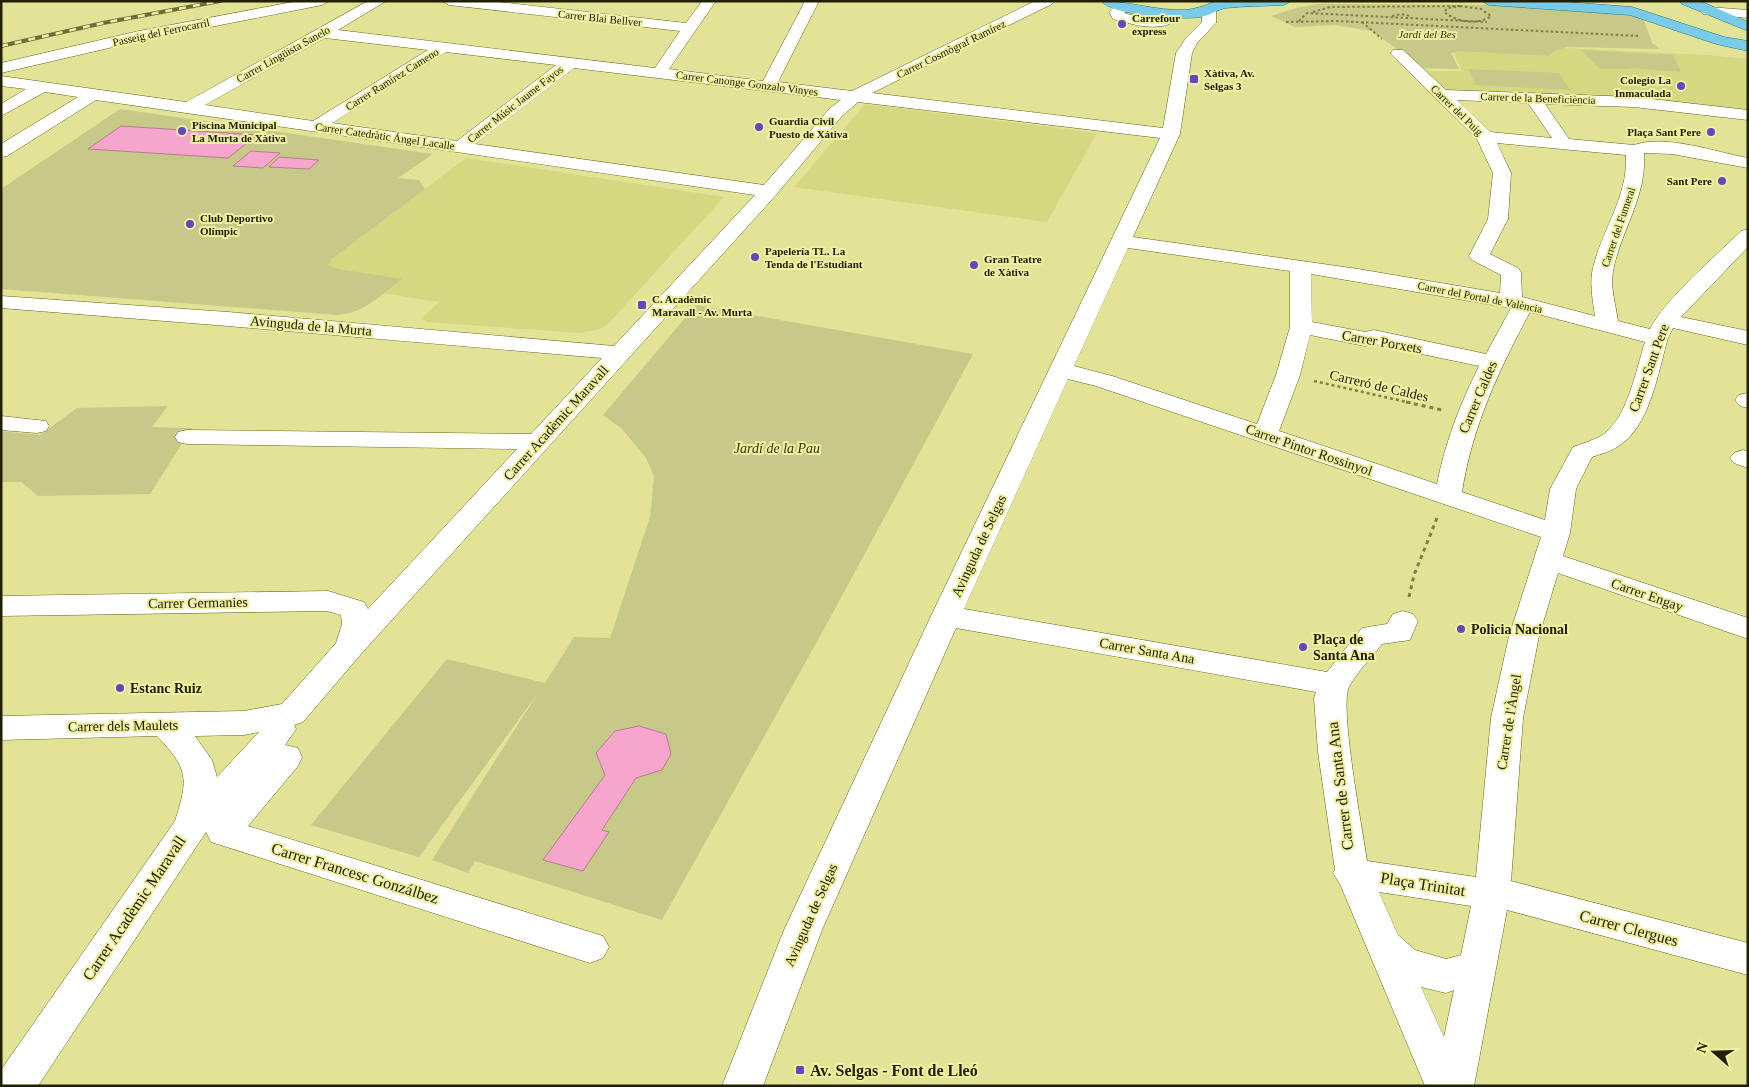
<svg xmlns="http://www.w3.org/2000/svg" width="1749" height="1087" font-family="Georgia,serif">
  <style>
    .built { fill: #d6d781 }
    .green { fill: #c7c988 }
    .water { fill: #f6a6cc; stroke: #b67e8f }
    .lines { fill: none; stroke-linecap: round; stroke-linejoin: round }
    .minor-casing { stroke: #656513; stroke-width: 1 }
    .major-casing { stroke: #21788d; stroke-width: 1 }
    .path-far2 { stroke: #7f7f4a; stroke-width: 2; stroke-dasharray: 2.5 2.5; stroke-linecap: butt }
    .path-far1 { stroke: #7f7f4a; stroke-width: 2.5; stroke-dasharray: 3 3; stroke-linecap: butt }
    .path { stroke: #7f7f4a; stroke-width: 3; stroke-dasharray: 4 4; stroke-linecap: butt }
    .minor { fill: #fff; fill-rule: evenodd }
    .major { fill: #7acbe8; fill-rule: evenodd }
    .rail-casing { stroke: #6d6d3c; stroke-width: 4 }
    .rail { stroke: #eff0a2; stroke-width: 2.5; stroke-dasharray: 7; stroke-linecap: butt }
    .poi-dot { fill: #6447bf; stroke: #eff0a2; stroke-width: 2 }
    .labels { text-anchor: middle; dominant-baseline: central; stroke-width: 4; stroke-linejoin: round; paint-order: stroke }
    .far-street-label { font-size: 11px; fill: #202001; stroke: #eff0a2 }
    .far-poi-label { font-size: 11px; font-weight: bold; fill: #202001; stroke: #eff0a2; text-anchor: start }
    .far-park-label { font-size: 11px; font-style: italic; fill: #353404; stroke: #eff0a2 }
    .street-label { font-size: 14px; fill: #202001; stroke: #eff0a2 }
    .park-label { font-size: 14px; font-style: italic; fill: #353404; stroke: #eff0a2 }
    .poi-label { font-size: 14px; font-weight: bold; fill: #202001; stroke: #eff0a2; text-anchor: start }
    .near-street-label { font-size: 16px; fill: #202001; stroke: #eff0a2 }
    .near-poi-label { font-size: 16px; font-weight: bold; fill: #202001; stroke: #eff0a2; text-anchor: start }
  </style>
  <rect width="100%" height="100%" fill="#e2e396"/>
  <path class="built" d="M 1542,47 L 1707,55 L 1748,59 L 1748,111 L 1444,90 L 1422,71 L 1462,71 L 1452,49 Z
    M 865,104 L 1018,123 L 1097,133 L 1047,222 L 794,187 Z
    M 466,158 L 724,197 L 608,324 L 602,328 L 591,331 L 580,333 L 427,322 L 423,319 L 424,316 L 439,302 L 383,293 L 401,279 L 339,269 L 328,265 L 332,259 Z"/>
  <path class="green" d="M 1318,4 L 1488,5 L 1634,14 L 1643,17 L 1652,43 L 1660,49 L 1567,47 L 1554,51 L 1550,56 L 1458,51 L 1451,53 L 1459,69 L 1419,68 L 1401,52 L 1372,31 L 1335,25 L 1295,27 L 1271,16 L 1296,8 Z
    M 1581,50 L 1673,55 L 1681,72 L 1628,68 L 1628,69 L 1600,69 Z
    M 1468,69 L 1559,73 L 1570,90 L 1476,85 Z
    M 120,109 L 433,154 L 398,178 L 419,180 L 425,189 L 332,259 L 328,265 L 339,269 L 402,279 C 382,294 363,314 337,315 L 1,289 L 1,189 Z
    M 696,305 L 973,354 L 824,629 L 662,920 L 475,861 L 468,873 L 432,860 L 538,693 L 419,857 L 311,825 L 447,659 L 545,683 L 574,637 L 610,638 L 650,517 L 654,476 L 646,458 L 622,429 L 603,415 Z
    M 168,406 L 152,427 L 192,428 L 150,494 L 38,496 L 21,482 L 1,482 L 1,431 L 40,435 L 77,408 Z"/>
  <path class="water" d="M 121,126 L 257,135 L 228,158 L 88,149 Z
    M 251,151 L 280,153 L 263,168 L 233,166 Z
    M 279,157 L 319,160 L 309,169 L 269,167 Z
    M 639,726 L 666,734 L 671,754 L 662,770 L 636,778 L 602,830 L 609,832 L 583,871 L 543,860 L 605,775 L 596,753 L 615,731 Z"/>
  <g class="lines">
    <defs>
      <path id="minor" d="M 298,1 L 329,1 L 322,5 L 139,41 L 1,73 L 1,63 L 139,31 Z
        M 368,1 L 386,1 L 338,30 L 655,68 L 680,31 L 449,5 L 442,1 L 489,1 L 686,23 L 702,1 L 716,1 L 669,69 L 763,81 L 805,1 L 819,1 L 778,82 L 852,91 L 1035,1 L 1054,1 L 1052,4 L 872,93 L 1163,128 L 1176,53 L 1186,38 L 1202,22 L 1202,10 L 1204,7 L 1214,7 L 1216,10 L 1216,23 L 1197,43 L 1192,53 L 1180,134 L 1133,237 L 1358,269 L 1500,293 L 1501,275 L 1472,260 L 1469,256 L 1488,219 L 1493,173 L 1477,139 L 1393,56 L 1390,53 L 1393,50 L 1403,50 L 1446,90 L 1634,97 L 1748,110 L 1748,120 L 1634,107 L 1545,104 L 1569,139 L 1634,145 C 1666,134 1715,152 1748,158 L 1748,168 L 1672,154 L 1644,153 C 1647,197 1621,230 1613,271 C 1610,288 1616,305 1618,321 L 1650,329 C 1667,297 1714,258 1741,231 L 1748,229 L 1748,247 L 1681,317 L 1748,331 L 1748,345 L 1673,328 L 1668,338 C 1658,372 1650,428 1617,447 C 1610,452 1600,454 1592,457 L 1576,489 L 1570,533 L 1563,556 L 1748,618 L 1748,639 L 1558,573 L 1539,636 L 1523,718 L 1511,881 L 1748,943 L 1748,975 L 1507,910 L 1474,1086 L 1425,1086 L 1340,884 L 1333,873 L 1335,870 L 1318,752 L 1314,698 L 1316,692 L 956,628 L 822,930 L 763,1086 L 722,1086 L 784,930 L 931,616 L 1160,138 L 858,102 L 842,116 L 776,195 L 361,654 L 303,722 L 294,725 L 296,729 L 285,745 L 298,748 L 302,757 L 298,766 L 248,826 L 603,936 L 609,947 L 603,958 L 590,963 L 211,842 L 206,832 L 38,1086 L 1,1086 L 1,1070 L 175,821 C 189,777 188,769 157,736 L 1,740 L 1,716 L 244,711 L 282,704 L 336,643 L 342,624 L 341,615 L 327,611 L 1,616 L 1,596 L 328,591 L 364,602 L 368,609 L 517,449 L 187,444 L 178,442 L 175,437 L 178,432 L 187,430 L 531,434 L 602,358 L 228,326 L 1,308 L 1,296 L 228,312 L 614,346 L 755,195 L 96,100 L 7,156 L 1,157 L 1,144 L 78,97 L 45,92 L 1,116 L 1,104 L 26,89 L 1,86 L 1,76 L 186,102 ZM 325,38 L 428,50 L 313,121 L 205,105 ZM 446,52 L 556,65 L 457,141 L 332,123 ZM 574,68 L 841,100 L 830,108 L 764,185 L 475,144 ZM 1457,100 L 1528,103 L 1552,138 L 1490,132 ZM 1497,143 L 1626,155 C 1628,200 1600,231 1592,273 C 1590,287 1593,302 1595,316 L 1522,297 L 1521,272 L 1518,268 L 1490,254 L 1508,219 L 1511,173 ZM 1128,248 L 1290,271 L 1290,327 L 1276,375 L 1257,424 L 1112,376 L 1074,366 ZM 1311,274 L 1511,308 L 1486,354 L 1374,330 L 1365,332 L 1312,322 ZM 1530,312 L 1645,342 C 1636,369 1627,423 1599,437 C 1591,441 1581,444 1573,447 L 1550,489 L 1545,520 L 1462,492 C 1472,427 1499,370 1530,312 ZM 1310,335 L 1365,346 L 1374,344 L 1479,366 C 1460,404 1445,443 1437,484 L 1279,431 L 1300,375 ZM 1068,379 L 1096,386 L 1541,537 L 1509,636 L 1491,718 L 1476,877 L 1367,861 C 1363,832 1339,707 1349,687 C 1357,672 1371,658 1382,644 L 1410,640 L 1418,621 L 1413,614 L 1403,611 L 1393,614 L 1387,624 L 1362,628 L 1327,672 L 964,609 ZM 259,732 L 217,777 L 212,760 L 195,736 L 244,735 ZM 1379,892 L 1471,906 L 1461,955 L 1446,959 L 1415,950 L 1398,935 ZM 1421,987 L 1446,993 L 1454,990 L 1444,1037 Z
        M 1122,3 L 1127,4 L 1129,7 L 1124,13 C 1134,16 1146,19 1157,17 C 1166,16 1170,8 1180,11 L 1182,14 C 1167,35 1134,25 1113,19 L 1109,12 L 1117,4 Z
        M 1708,7 L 1748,10 L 1748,18 L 1703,14 L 1701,11 L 1703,8 Z
        M 1747,393 L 1748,393 L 1748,408 L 1740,406 L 1735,400 L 1739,395 Z
        M 1,416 L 46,421 L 49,426 L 46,431 L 37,433 L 1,430 Z
        M 1743,450 L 1748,452 L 1748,468 L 1734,463 L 1730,458 L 1734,453 Z"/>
      <path id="major" d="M 1101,1 C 1129,1 1156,11 1185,10 C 1196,9 1204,6 1214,2 C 1223,0 1277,1 1291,1 L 1284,5 C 1265,6 1245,6 1226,8 C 1219,9 1210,15 1201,17 C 1182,20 1113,16 1101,1 Z
        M 1482,1 L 1554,1 L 1632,7 L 1724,37 L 1748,41 L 1748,51 L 1716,44 L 1630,15 L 1489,5 Z
        M 1680,1 L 1700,1 L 1748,22 L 1748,31 L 1682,4 Z"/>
    </defs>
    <use href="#minor" class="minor-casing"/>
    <use href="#major" class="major-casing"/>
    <path class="path-far2" d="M 1460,6 L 1481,9 L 1491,16 C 1477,26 1457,22 1444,12 L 1448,8 Z
      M 1313,12 L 1330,7 L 1460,6
      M 1392,16 L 1401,14 L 1410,16
      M 1299,21 L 1307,13 L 1487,22
      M 1286,22 L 1337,21 L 1639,36
      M 1362,22 L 1382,39"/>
    <path class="path-far1" d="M 1314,381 L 1411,403"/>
    <path class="path" d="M 1406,402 L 1442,410
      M 1409,597 L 1414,575 L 1437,518"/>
    <use href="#minor" class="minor"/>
    <use href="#major" class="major"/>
    <defs>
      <path id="rail" d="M 1,46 L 103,23 L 220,1"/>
    </defs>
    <use href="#rail" class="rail-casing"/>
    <use href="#rail" class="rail"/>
  </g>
  <g class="poi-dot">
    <circle cx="1122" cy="24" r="5"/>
    <rect x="1189" y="74" width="10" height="10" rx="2.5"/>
    <circle cx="1681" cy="86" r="5"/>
    <circle cx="759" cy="127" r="5"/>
    <circle cx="182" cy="131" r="5"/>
    <circle cx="1711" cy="132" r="5"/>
    <circle cx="1722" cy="181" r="5"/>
    <circle cx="190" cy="224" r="5"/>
    <circle cx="755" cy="257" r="5"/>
    <circle cx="974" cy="265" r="5"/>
    <rect x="637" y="300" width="10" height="10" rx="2.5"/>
    <circle cx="1461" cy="629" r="5"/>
    <circle cx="1303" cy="647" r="5"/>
    <circle cx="120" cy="688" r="5"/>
    <rect x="795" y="1065" width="10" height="10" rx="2.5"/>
  </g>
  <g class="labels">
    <g class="far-street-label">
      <text transform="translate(600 18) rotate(6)">Carrer Blai Bellver</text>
      <text transform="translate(161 32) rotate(-12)">Passeig del Ferrocarril</text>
      <text transform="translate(951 49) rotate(-26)">Carrer Cosmògraf Ramírez</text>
      <text transform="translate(283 54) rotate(-29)">Carrer Lingüista Sanelo</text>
      <text transform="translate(392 79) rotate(-32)">Carrer Ramírez Cameno</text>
      <text transform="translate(747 83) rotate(7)">Carrer Canonge Gonzalo Vinyes</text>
      <text transform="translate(1538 98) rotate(2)">Carrer de la Beneficiència</text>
      <text transform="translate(515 104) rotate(-38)">Carrer Músic Jaume Fayos</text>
      <text transform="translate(1457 110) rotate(44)">Carrer del Puig</text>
      <text transform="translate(385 136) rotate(8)">Carrer Catedràtic Ángel Lacalle</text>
      <text transform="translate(1618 227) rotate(-71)">Carrer del Fumeral</text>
      <text transform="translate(1480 297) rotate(11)">Carrer del Portal de València</text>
    </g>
    <g class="far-poi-label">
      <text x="1132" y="18">Carrefour<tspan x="1132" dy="13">express</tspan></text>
      <text x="1204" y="73">Xàtiva, Av.<tspan x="1204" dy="13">Selgas 3</tspan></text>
      <text x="1671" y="80" text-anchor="end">Colegio La<tspan x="1671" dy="13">Inmaculada</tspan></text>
      <text x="769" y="121">Guardia Civil<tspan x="769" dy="13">Puesto de Xátiva</tspan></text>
      <text x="192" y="125">Piscina Municipal<tspan x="192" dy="13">La Murta de Xàtiva</tspan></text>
      <text x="1701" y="132" text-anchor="end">Plaça Sant Pere</text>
      <text x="1712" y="181" text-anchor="end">Sant Pere</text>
      <text x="200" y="218">Club Deportivo<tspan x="200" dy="13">Olímpic</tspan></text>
      <text x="765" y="251">Papelería TL. La<tspan x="765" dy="13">Tenda de l'Estudiant</tspan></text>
      <text x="984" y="259">Gran Teatre<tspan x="984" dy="13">de Xàtiva</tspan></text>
      <text x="652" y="299">C. Acadèmic<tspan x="652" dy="13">Maravall - Av. Murta</tspan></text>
    </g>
    <g class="far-park-label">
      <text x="1427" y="34">Jardí del Bes</text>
    </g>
    <g class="street-label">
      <text transform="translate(311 326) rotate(5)">Avinguda de la Murta</text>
      <text transform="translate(1382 342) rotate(10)">Carrer Porxets</text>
      <text transform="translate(1649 368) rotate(-70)">Carrer Sant Pere</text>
      <text transform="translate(1379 386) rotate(13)">Carreró de Caldes</text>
      <text transform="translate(1478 397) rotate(-67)">Carrer Caldes</text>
      <text transform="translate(556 423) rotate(-48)">Carrer Acadèmic Maravall</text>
      <text transform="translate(1309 450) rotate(19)">Carrer Pintor Rossinyol</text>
      <text transform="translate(979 546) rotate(-65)">Avinguda de Selgas</text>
      <text transform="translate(1647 595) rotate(19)">Carrer Engay</text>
      <text transform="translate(198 603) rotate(-1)">Carrer Germanies</text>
      <text transform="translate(1147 651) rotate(10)">Carrer Santa Ana</text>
      <text transform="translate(1509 722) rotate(-81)">Carrer de l'Àngel</text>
      <text transform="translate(123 726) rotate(-1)">Carrer dels Maulets</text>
      <text transform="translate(811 915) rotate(-66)">Avinguda de Selgas</text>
    </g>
    <g class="park-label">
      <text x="777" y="448">Jardí de la Pau</text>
    </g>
    <g class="poi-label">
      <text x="1471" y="629">Policia Nacional</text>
      <text x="1313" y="639">Plaça de<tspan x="1313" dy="16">Santa Ana</tspan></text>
      <text x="130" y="688">Estanc Ruiz</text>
    </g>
    <g class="near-street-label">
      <text transform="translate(1340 786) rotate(-97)">Carrer de Santa Ana</text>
      <text transform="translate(355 873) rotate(17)">Carrer Francesc Gonzálbez</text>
      <text transform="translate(1423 884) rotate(9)">Plaça Trinitat</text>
      <text transform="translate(134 908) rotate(-56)">Carrer Acadèmic Maravall</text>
      <text transform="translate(1629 928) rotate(15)">Carrer Clergues</text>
    </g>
    <g class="near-poi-label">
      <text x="810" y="1070">Av. Selgas - Font de Lleó</text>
    </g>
  </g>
  <rect width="1749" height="1087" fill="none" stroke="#202001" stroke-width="5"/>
  <g transform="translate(1714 1052) rotate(290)" stroke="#eff0a2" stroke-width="4" paint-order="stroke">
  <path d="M0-4L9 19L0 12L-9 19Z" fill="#202001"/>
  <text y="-8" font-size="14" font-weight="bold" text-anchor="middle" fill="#202001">N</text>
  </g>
</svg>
